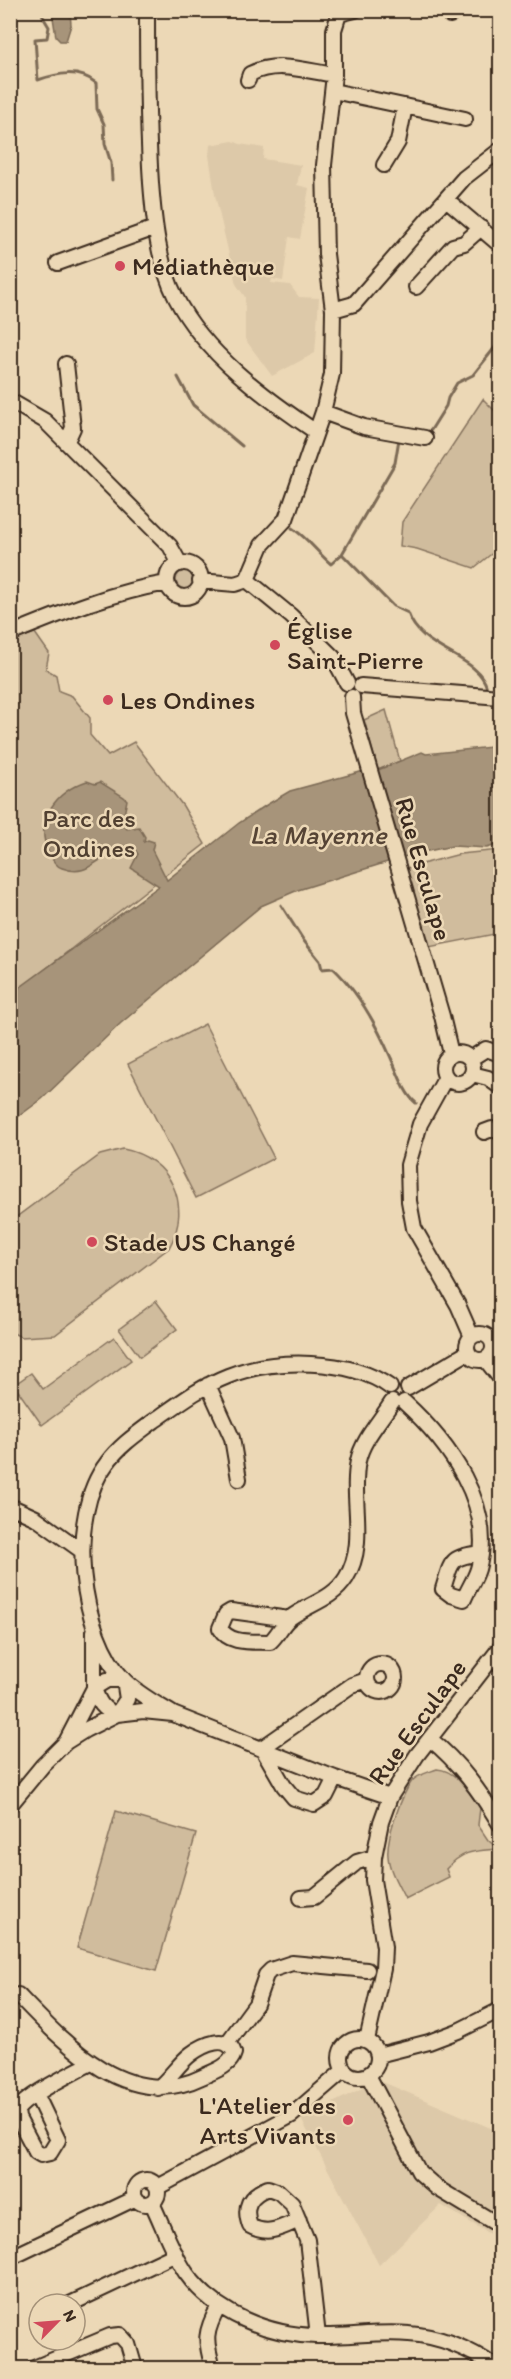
<svg xmlns="http://www.w3.org/2000/svg" width="511" height="2379" font-family="Itim,sans-serif">
  <style>
    .built { fill: #ddc9a9 }
    .green { fill: #d0bc9d; stroke: #86735e; stroke-width: 1.5 }
    .water { fill: #a7947a; stroke: #7c6a55; stroke-width: 1.5 }
    .lines { fill: none; stroke-linecap: round; stroke-linejoin: round }
    .stream { stroke: #7c6a55; stroke-width: 3 }
    .minor-casing { stroke: #3b2a1e; stroke-width: 18 }
    .minor { stroke: #ecd8b6; stroke-width: 14 }
    .poi-dot { fill: #d1495b; stroke: #ecd8b6; stroke-width: 2 }
    .labels { text-anchor: middle; dominant-baseline: central; stroke-width: 5; stroke-linejoin: round; paint-order: stroke }
    .poi-label { font-size: 26px; fill: #3b2a1e; stroke: #ecd8b6; text-anchor: start }
    .park-label { font-size: 26px; fill: #514031; stroke: #ecd8b6 }
    .street-label { font-size: 26px; fill: #3b2a1e; stroke: #ecd8b6 }
    .water-label { font-size: 27px; font-style: italic; fill: #564435; stroke: #ecd8b6 }
  </style>
  <rect width="100%" height="100%" fill="#ecd8b6"/>
  <filter id="ink" filterUnits="userSpaceOnUse"><feTurbulence type="fractalNoise" baseFrequency=".0167" numOctaves="2"/><feDisplacementMap in="SourceGraphic" scale="12" xChannelSelector="R" yChannelSelector="G"/><feConvolveMatrix kernelMatrix="1 2 1 2 8 2 1 2 1" color-interpolation-filters="sRGB"/></filter>
  <g filter="url(#ink)">
    <path class="built" d="M 233,141 L 240,144 L 264,148 L 263,159 L 301,165 L 297,185 L 309,188 L 300,239 L 289,237 L 283,281 L 272,279 L 271,283 L 290,285 L 299,297 L 319,298 L 315,353 L 272,376 L 245,339 L 245,297 L 236,284 L 215,195 L 209,155 L 210,145 Z
      M 378,2080 L 500,2132 L 500,2240 L 441,2205 L 379,2265 L 301,2119 Z"/>
    <path class="green" d="M 483,399 L 500,416 L 500,547 L 474,568 L 417,549 L 400,546 L 402,522 Z
      M176 580a9 9 0 1 1 18 0a9 9 0 1 1-18 0Z
      M 35,633 L 49,653 L 46,669 L 56,675 L 59,691 L 72,696 L 90,718 L 90,735 L 108,756 L 134,742 L 183,806 L 205,844 L 11,996 L 11,641 Z
      M 386,710 L 400,761 L 378,770 L 364,720 Z
      M 500,850 L 500,933 L 424,948 L 403,869 L 460,854 Z
      M 205,1024 L 274,1158 L 196,1198 L 128,1064 Z
      M 123,1149 C 171,1158 193,1205 169,1248 L 55,1335 L 21,1337 L 11,1332 L 11,1221 L 100,1155 Z
      M 156,1301 L 177,1329 L 140,1357 L 119,1329 Z
      M 114,1337 L 131,1360 L 42,1425 L 14,1385 L 31,1373 L 43,1389 Z
      M 437,1769 C 457,1770 469,1793 480,1808 L 478,1825 L 488,1840 L 498,1849 C 474,1851 463,1850 446,1869 L 449,1877 L 405,1899 C 399,1886 389,1871 388,1856 C 386,1838 401,1796 412,1781 C 417,1775 429,1772 437,1769 Z
      M 116,1811 L 196,1834 L 156,1971 L 77,1948 Z"/>
    <path class="water" d="M 52,11 L 70,11 L 71,25 L 66,41 L 60,41 L 56,37 Z
      M 500,746 L 500,844 L 487,848 L 453,846 L 413,854 L 298,890 L 261,906 L 121,1023 L 42,1099 L 11,1122 L 11,994 L 159,886 L 131,868 L 138,854 L 136,851 C 128,851 120,850 113,853 C 93,861 87,877 62,868 C 55,866 51,858 48,851 C 34,819 57,791 87,781 L 95,784 L 100,782 L 124,797 L 127,800 L 122,824 L 127,829 L 139,827 L 145,837 L 144,842 L 148,840 L 154,842 L 152,850 L 167,880 L 239,823 L 268,804 L 290,791 L 364,771 L 365,775 L 378,772 L 378,770 L 422,752 L 426,754 Z"/>
    <g class="lines">
      <path class="stream" d="M 42,10 L 43,17 L 49,27 L 47,38 L 35,39 L 38,80 C 58,73 79,69 96,83 L 97,109 L 104,124 L 105,144 L 111,163 L 112,180
        M 178,377 L 193,405 L 242,446
        M 426,433 L 431,430 L 446,406 L 448,398 L 457,383 L 473,375 L 500,341
        M 292,528 C 309,539 316,551 331,564 L 342,554 L 393,606 L 408,613 C 421,652 478,654 487,688
        M 342,554 L 395,463 L 399,439
        M 281,905 L 304,941 L 320,961 L 322,969 L 333,968 C 359,992 377,1026 391,1058 C 398,1073 404,1093 416,1103"/>
      <defs>
        <path id="minor" d="M 147,10 C 147,68 147,126 151,183 C 154,222 158,262 176,298 C 204,353 265,398 316,432
          M 444,10 L 450,15
          M 499,10 L 500,11
          M 339,14 L 355,10
          M 248,80 L 250,74 C 277,60 306,71 334,75
          M 333,91 L 465,119
          M 384,165 L 398,142 L 405,106
          M 446,199 L 500,245
          M 58,263 L 155,228
          M 416,287 L 453,246 L 464,243 L 481,228
          M 333,310 L 354,304 L 464,178 L 500,150
          M 66,364 L 73,428 L 67,441
          M 14,403 L 45,421 L 170,546 L 180,564
          M 323,412 L 364,427 L 425,438
          M167 580a17 17 0 1 1 34 0a17 17 0 1 1-34 0Z
          M 247,580 L 262,545 L 286,519 L 323,412 L 332,374 L 333,310 L 326,254 L 324,165 L 334,75 L 334,30 L 339,14 L 338,10
          M 247,580 L 291,616 L 333,657 L 347,683
          M 200,581 L 235,584 L 247,580
          M 10,634 C 61,613 113,592 167,583
          M 361,686 L 500,697
          M 352,697 L 353,713 L 442,1016 L 451,1054
          M443 1068a15 15 0 1 1 30 0a15 15 0 1 1-30 0Z
          M 470,1059 L 486,1049 L 500,1054
          M 472,1074 L 488,1078 L 500,1087
          M 446,1077 L 420,1124 L 408,1165 L 409,1201 L 414,1228 L 458,1305 L 472,1337
          M 484,1132 L 492,1129 L 500,1132
          M467 1347a13 13 0 1 1 26 0a13 13 0 1 1-26 0Z
          M 485,1359 L 500,1378
          M 208,1385 L 232,1438 L 239,1479
          M 408,1388 L 467,1353
          M 404,1402 C 448,1442 496,1506 478,1569 C 475,1579 468,1589 464,1599 L 451,1595 L 443,1589 C 452,1560 449,1558 480,1553
          M 10,1506 L 36,1518 L 82,1551
          M 289,1619 L 231,1611 L 226,1614 L 220,1628 C 229,1645 253,1641 270,1642 C 278,1635 282,1624 290,1618 C 310,1603 332,1600 346,1578 C 368,1543 350,1499 358,1461 C 362,1440 381,1420 392,1402
          M367 1678a14 14 0 1 1 28 0a14 14 0 1 1-28 0Z
          M 107,1680 L 124,1680 L 127,1699 L 117,1714 C 103,1711 98,1701 94,1688 Z
          M 173,1714 C 157,1704 138,1694 125,1681 C 79,1634 66,1515 107,1463 C 119,1446 138,1433 154,1421 C 178,1404 200,1387 228,1376 C 273,1358 350,1358 390,1387
          M 430,1739 C 460,1763 480,1792 500,1824
          M 66,1742 L 85,1730 L 117,1714 L 143,1711 L 173,1714 L 335,1778 L 390,1797
          M 335,1778 L 326,1796 L 314,1804 L 294,1798 L 284,1786 L 262,1748 L 352,1685 L 367,1680
          M 10,1805 L 43,1765 L 66,1742 L 94,1688 L 94,1631
          M 301,1898 L 314,1897 L 357,1862 L 374,1857
          M 18,1995 C 64,2043 128,2113 202,2077 C 214,2071 230,2067 234,2053 C 228,2033 203,2045 191,2054 C 180,2062 170,2078 158,2088
          M340 2058a19 19 0 1 1 38 0a19 19 0 1 1-38 0Z
          M 367,2040 L 383,1969 L 384,1947 L 373,1880 L 374,1857 L 381,1822 L 390,1797 L 417,1755 L 500,1648
          M 228,2042 L 256,2004 L 266,1975 L 271,1970 L 292,1963 L 367,1970
          M 378,2055 L 429,2042 L 458,2031 L 500,2010
          M 368,2075 L 419,2172 L 437,2188 L 500,2226
          M 36,2094 L 58,2140 L 50,2153 L 41,2155 L 36,2152 L 18,2118 L 17,2110 C 27,2095 73,2073 91,2063
          M134 2192a12 12 0 1 1 24 0a12 12 0 1 1-24 0Z
          M 158,2187 L 292,2115 L 344,2070
          M 152,2203 C 163,2226 172,2252 186,2273 C 215,2314 269,2335 317,2336 C 348,2337 378,2331 409,2334 C 441,2336 470,2349 497,2368
          M 299,2220 C 281,2228 268,2236 250,2226 C 243,2207 249,2195 268,2188 L 279,2192 L 292,2204 L 307,2240 L 318,2336
          M 10,2258 L 136,2198
          M 70,2304 L 176,2254
          M 34,2368 L 110,2336 L 120,2335 L 128,2344 L 135,2368
          M 213,2368 C 205,2340 204,2333 219,2306"/>
      </defs>
      <use href="#minor" class="minor-casing"/>
      <use href="#minor" class="minor"/>
    </g>
  </g>
  <g class="poi-dot">
    <circle cx="120" cy="266" r="6"/>
    <circle cx="275" cy="645" r="6"/>
    <circle cx="108" cy="700" r="6"/>
    <circle cx="92" cy="1242" r="6"/>
    <circle cx="348" cy="2120" r="6"/>
  </g>
  <g class="labels">
    <g class="poi-label">
      <text x="132" y="266">Médiathèque</text>
      <text x="287" y="630">Église<tspan x="287" dy="30">Saint-Pierre</tspan></text>
      <text x="120" y="700">Les Ondines</text>
      <text x="104" y="1242">Stade US Changé</text>
      <text x="336" y="2105" text-anchor="end">L'Atelier des<tspan x="336" dy="30">Arts Vivants</tspan></text>
    </g>
    <g class="park-label">
      <text x="89" y="818">Parc des<tspan x="89" dy="30">Ondines</tspan></text>
    </g>
    <g class="street-label">
      <text transform="translate(424 869) rotate(74)">Rue Esculape</text>
      <text transform="translate(417 1722) rotate(-54)">Rue Esculape</text>
    </g>
    <g class="water-label">
      <text x="318" y="834">La Mayenne</text>
    </g>
  </g>
  <rect width="511" height="2379" fill="none" stroke="#ecd8b6" stroke-width="36"/>
  <rect x="18" y="18" width="475" height="2343" fill="none" stroke="#3b2a1e" stroke-width="2" filter="url(#ink)"/>
  <g transform="translate(57 2322) rotate(65)"><circle r="28" fill="#ecd8b6" stroke="#a59279" stroke-width="1.5"/>
  <path d="M0-4.5L10 22L0 15L-10 22Z" fill="#d1495b"/>
  <text y="-9" font-size="16" font-weight="bold" text-anchor="middle" fill="#3b2a1e">N</text>
  </g>
</svg>
